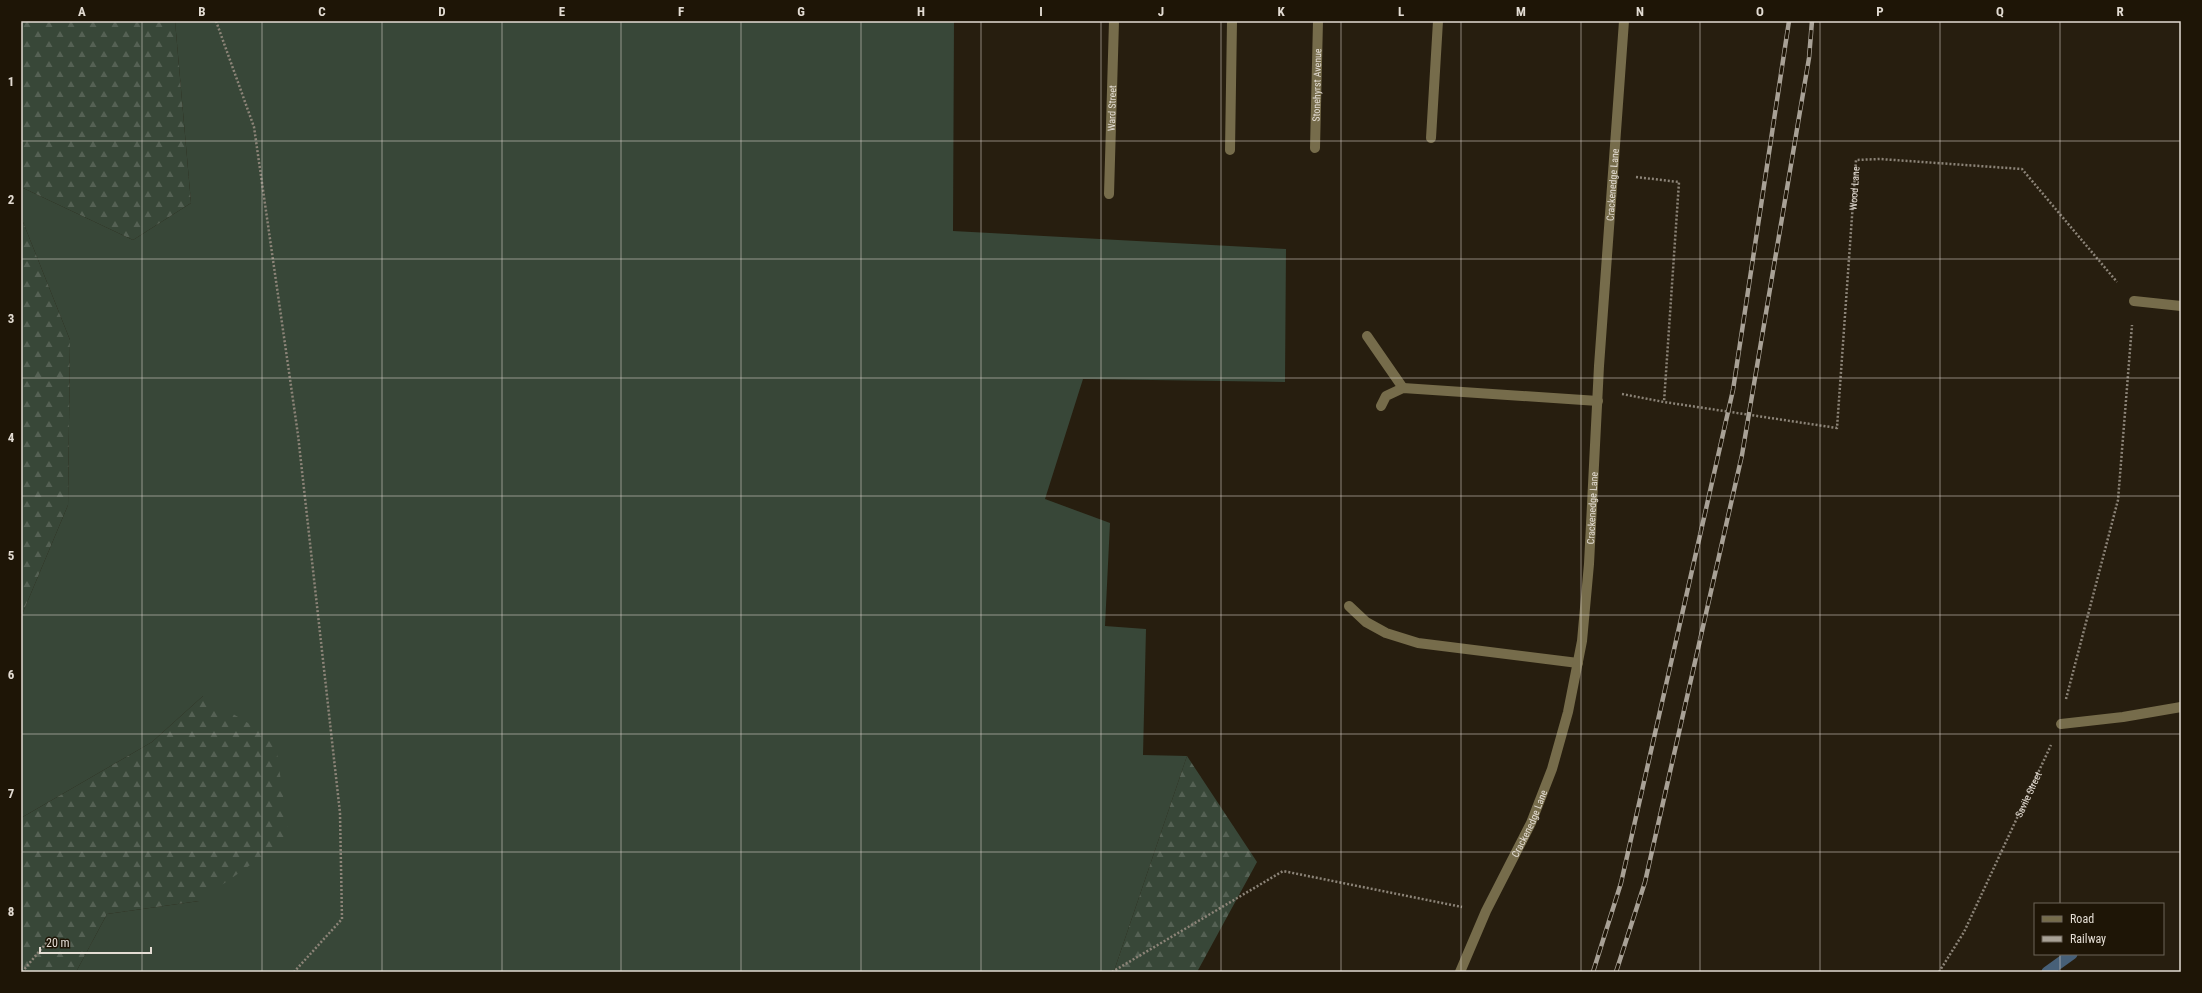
<svg xmlns="http://www.w3.org/2000/svg" width="2202" height="993" font-family="'Roboto Condensed',sans-serif">
  <style>
    .grass { fill: #384738 }
    .forest { fill: url(#forest-firs) }
    .lines { fill: none; stroke-linecap: round; stroke-linejoin: round }
    .stream { stroke: #476078; stroke-width: 11 }
    .path { stroke: #8c8478; stroke-width: 2.5; stroke-dasharray: 2 2; stroke-linecap: butt }
    .minor { stroke: #766c4b; stroke-width: 10 }
    .rail-casing { stroke: #a8a196; stroke-width: 4.5 }
    .rail { stroke: #1e1506; stroke-width: 3; stroke-dasharray: 9; stroke-linecap: butt }
    .grid { fill: none; stroke: #e3dcd3; stroke-width: 1; stroke-opacity: 0.55 }
    .labels { text-anchor: middle; dominant-baseline: central; stroke-width: 3; stroke-linejoin: round; paint-order: stroke }
    .street-label { font-size: 10px; fill: #e3dcd3; stroke: #1e1506 }
    .neatline { fill: none; stroke: #e3dcd3; stroke-width: 1.5 }
    .grid-label { font-size: 13px; text-anchor: middle; font-weight: bold; fill: #e3dcd3 }
  </style>
  <defs>
    <pattern id="forest-firs" width="22" height="20" patternUnits="userSpaceOnUse"><rect width="22" height="20" fill="#384738"/><path d="M5 1l3.5 6h-7zM16 11l3.5 6h-7z" fill="#556154"/></pattern>
  </defs>
  <rect width="100%" height="100%" fill="#271e0f"/>
  <path class="grass" d="M 175,21 L 954,21 L 953,231 L 1286,249 L 1285,382 L 1083,379 L 1045,499 L 1110,523 L 1105,626 L 1146,629 L 1143,755 L 1187,756 L 1114,971 L 76,972 L 107,914 L 199,901 L 203,696 L 152,742 L 21,818 L 21,617 L 68,505 L 70,340 L 21,217 L 21,187 L 133,240 L 191,203 Z"/>
  <path class="forest" d="M 21,21 L 175,21 L 191,203 L 133,240 L 21,187 Z
    M 21,217 L 70,340 L 68,505 L 21,617 Z
    M 203,696 L 275,739 L 289,838 L 199,901 L 107,914 L 76,972 L 21,972 L 21,818 L 152,742 Z
    M 1187,756 L 1257,862 L 1197,972 L 1112,972 L 1114,971 Z"/>
  <g class="lines">
    <path class="stream" d="M 2047,972 L 2072,954"/>
    <g class="path">
      <path d="M 216,21 L 254,127 L 298,435 L 340,813 L 342,919 L 294,972"/>
      <path d="M 1636,177 L 1679,182 L 1664,402"/>
      <path id="s1" d="M 1622,394 L 1664,402 L 1837,428 L 1856,160 L 1880,159 L 2022,169 L 2117,282"/>
      <path d="M 2066,699 L 2118,500 L 2132,325"/>
      <path d="M 22,972 L 48,941"/>
      <path d="M 1112,972 L 1283,871 L 1462,907"/>
      <path id="s2" d="M 1939,972 L 1964,932 L 2051,745"/>
    </g>
    <g class="minor">
      <path d="M 1431,138 L 1438,21"/>
      <path id="s3" d="M 1315,148 L 1318,21"/>
      <path d="M 1230,150 L 1232,21"/>
      <path id="s4" d="M 1109,194 L 1114,21"/>
      <path d="M 2134,301 L 2181,306"/>
      <path d="M 1367,336 L 1403,388"/>
      <path d="M 1381,406 L 1386,396 L 1403,388 L 1598,401"/>
      <path d="M 1349,606 L 1366,622 L 1386,633 L 1418,643 L 1578,663"/>
      <path d="M 2061,724 L 2123,717 L 2181,707"/>
      <path id="s5" d="M 1460,972 L 1486,911 L 1531,823 L 1552,769 L 1568,712 L 1582,641 L 1589,564 L 1599,366 L 1624,21"/>
    </g>
    <defs>
      <path id="rail" d="M 1593,972 L 1621,883 L 1733,390 L 1789,21
        M 1616,972 L 1645,882 L 1742,455 L 1809,58 L 1812,21"/>
    </defs>
    <use href="#rail" class="rail-casing"/>
    <use href="#rail" class="rail"/>
  </g>
  <path class="grid" d="M 142,21 L 142,972M 262,21 L 262,972M 382,21 L 382,972M 502,21 L 502,972M 621,21 L 621,972M 741,21 L 741,972M 861,21 L 861,972M 981,21 L 981,972M 1101,21 L 1101,972M 1221,21 L 1221,972M 1341,21 L 1341,972M 1461,21 L 1461,972M 1581,21 L 1581,972M 1700,21 L 1700,972M 1820,21 L 1820,972M 1940,21 L 1940,972M 2060,21 L 2060,904M 21,141 L 2181,141M 21,259 L 2181,259M 21,378 L 2181,378M 21,496 L 2181,496M 21,615 L 2181,615M 21,734 L 2181,734M 21,852 L 2181,852M 2060,954 L 2060,972"/>
  <g class="labels">
    <g class="street-label">
      <text stroke="none"><textPath href="#s3" startOffset="63">Stonehyrst Avenue</textPath></text>
      <text stroke="none"><textPath href="#s4" startOffset="86">Ward Street</textPath></text>
      <text stroke="none"><textPath href="#s5" startOffset="812">Crackenedge Lane</textPath></text>
      <text stroke="none"><textPath href="#s1" startOffset="458">Wood Lane</textPath></text>
      <text stroke="none"><textPath href="#s5" startOffset="488">Crackenedge Lane</textPath></text>
      <text stroke="none"><textPath href="#s2" startOffset="199">Savile Street</textPath></text>
      <text stroke="none"><textPath href="#s5" startOffset="164">Crackenedge Lane</textPath></text>
    </g>
  </g>
  <rect width="2202" height="993" fill="none" stroke="#1e1506" stroke-width="44"/>
  <rect x="2034" y="903" width="130" height="52" fill="#1e1506" stroke="#6d6558"/>
  <rect x="2042" y="916" width="20" height="6" fill="#766c4b" stroke="#6d6558"/>
  <text x="2070" y="923" font-size="12" fill="#e3dcd3">Road</text>
  <rect x="2042" y="936" width="20" height="6" fill="#a8a196" stroke="#6d6558"/>
  <text x="2070" y="943" font-size="12" fill="#e3dcd3">Railway</text>
  <path d="M40 947v6h111v-6" fill="none" stroke="#e3dcd3" stroke-width="2"/>
  <text x="46" y="947" font-size="12" fill="#e3dcd3" stroke="#1e1506" stroke-width="3" paint-order="stroke">20 m</text>
  <rect x="22" y="22" width="2158" height="949" class="neatline"/>
  <g class="grid-label">
    <text x="82" y="16">A</text>
    <text x="202" y="16">B</text>
    <text x="322" y="16">C</text>
    <text x="442" y="16">D</text>
    <text x="562" y="16">E</text>
    <text x="681" y="16">F</text>
    <text x="801" y="16">G</text>
    <text x="921" y="16">H</text>
    <text x="1041" y="16">I</text>
    <text x="1161" y="16">J</text>
    <text x="1281" y="16">K</text>
    <text x="1401" y="16">L</text>
    <text x="1521" y="16">M</text>
    <text x="1640" y="16">N</text>
    <text x="1760" y="16">O</text>
    <text x="1880" y="16">P</text>
    <text x="2000" y="16">Q</text>
    <text x="2120" y="16">R</text>
    <text x="11" y="86">1</text>
    <text x="11" y="204">2</text>
    <text x="11" y="323">3</text>
    <text x="11" y="442">4</text>
    <text x="11" y="560">5</text>
    <text x="11" y="679">6</text>
    <text x="11" y="798">7</text>
    <text x="11" y="916">8</text>
  </g>
</svg>
